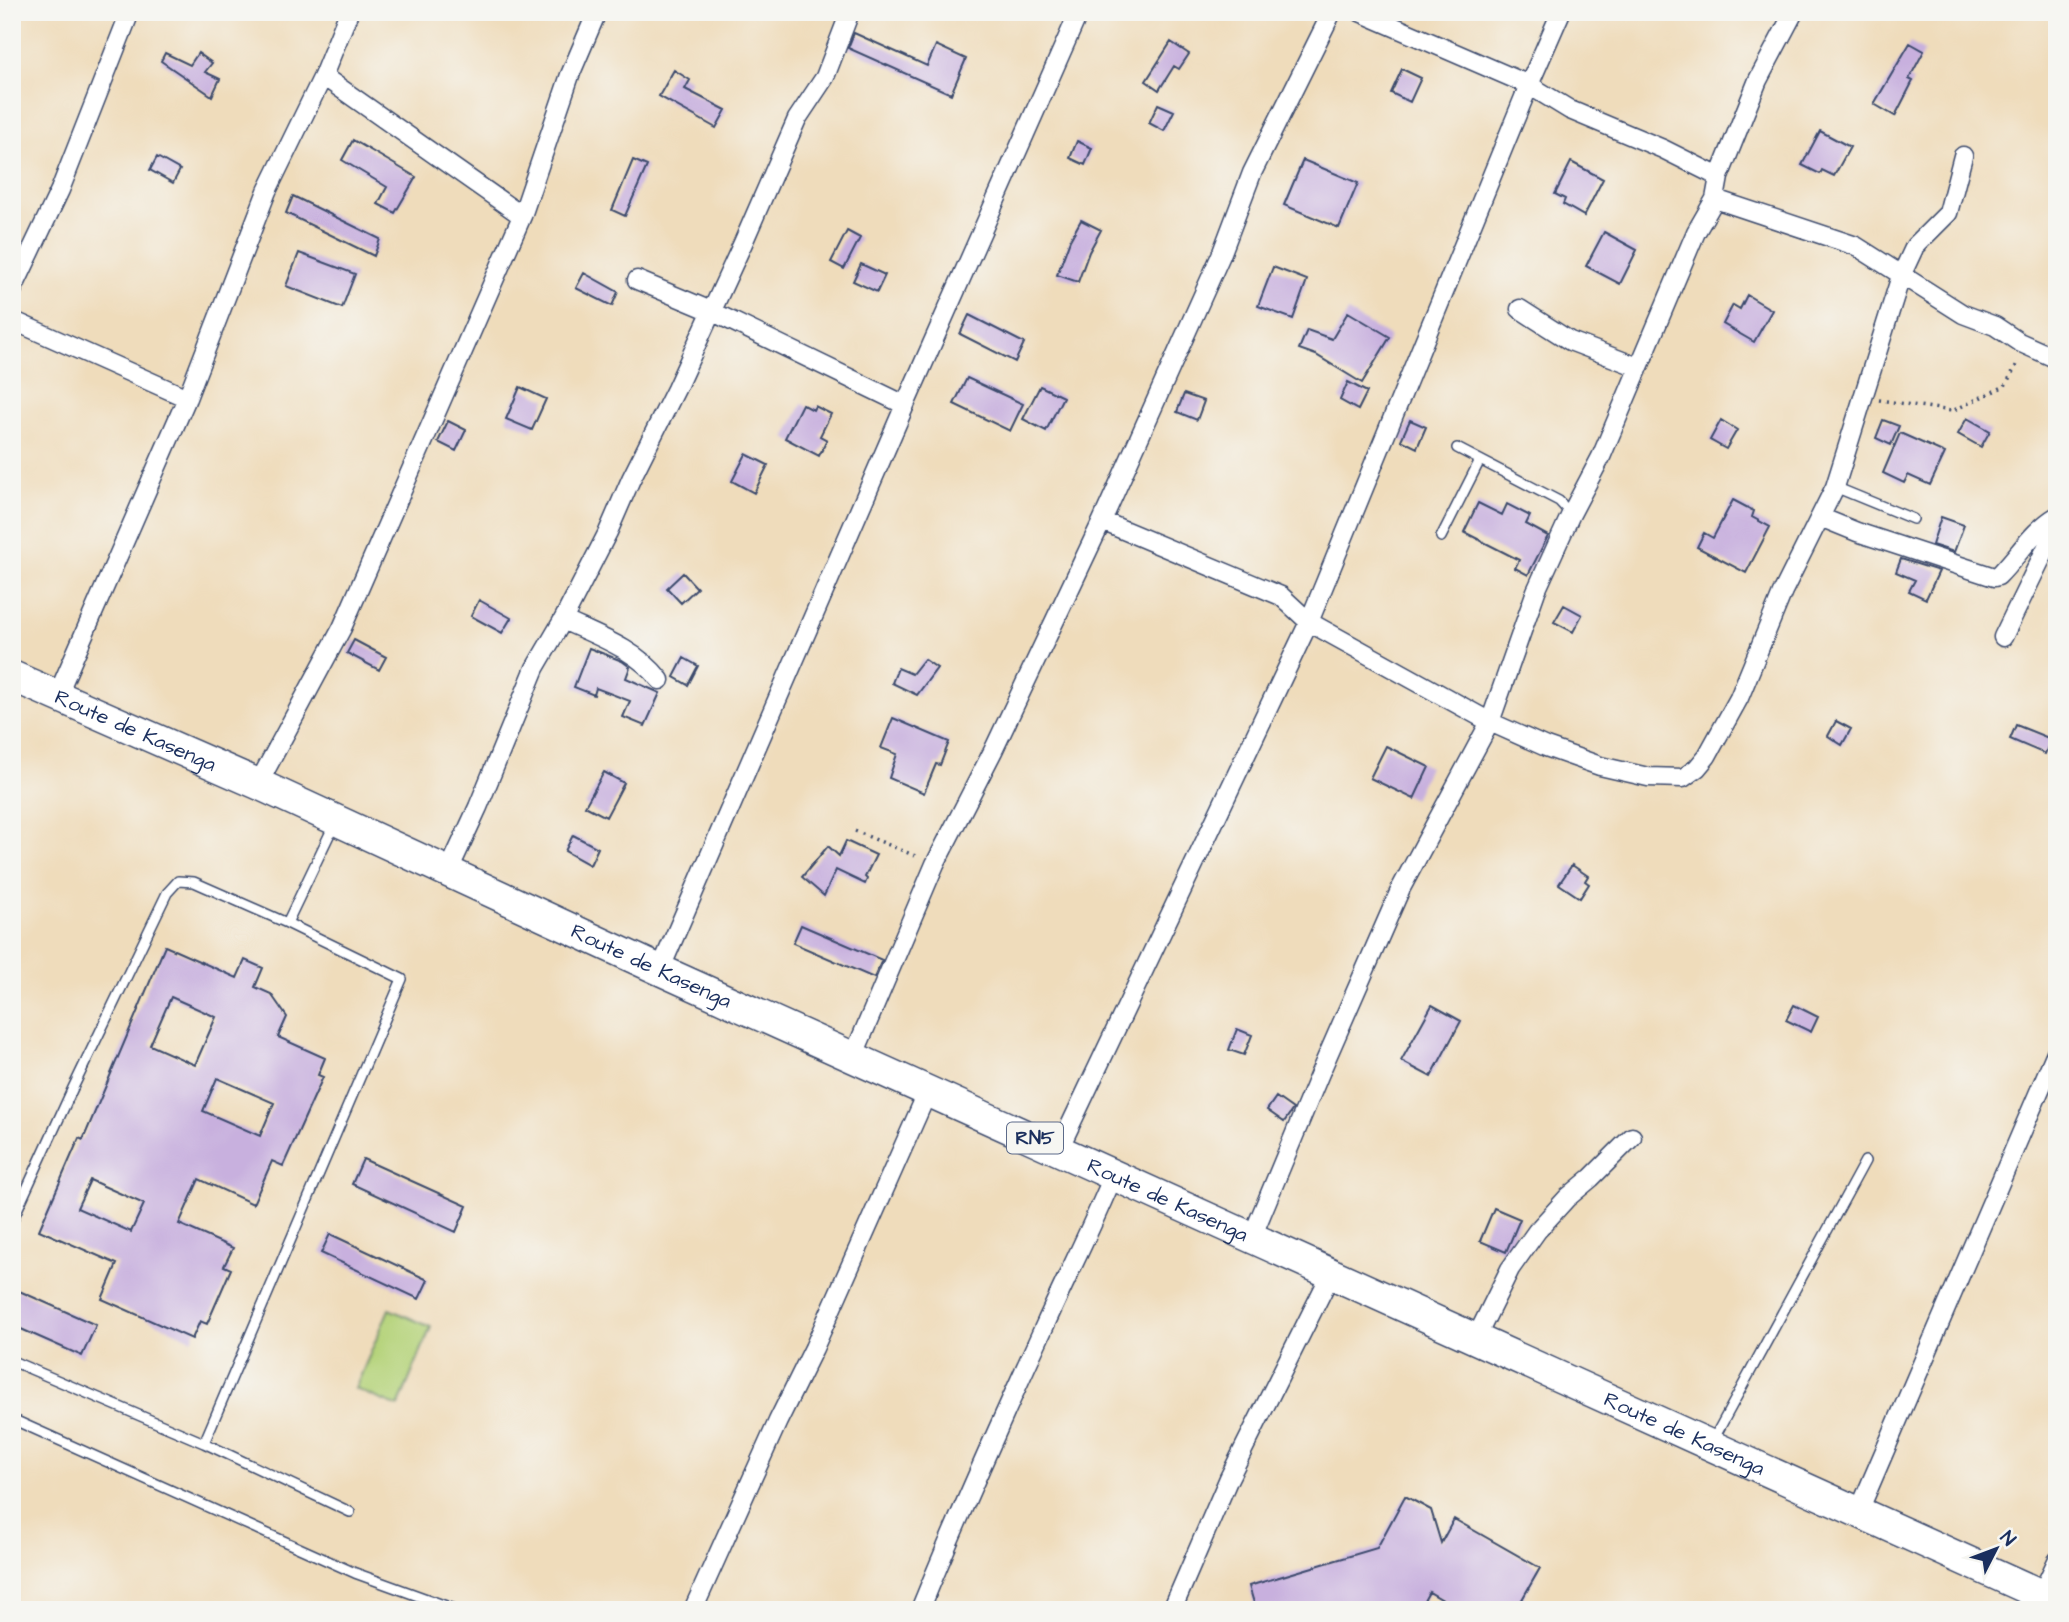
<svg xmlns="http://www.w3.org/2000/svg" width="2069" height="1622" font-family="'Architects Daughter',sans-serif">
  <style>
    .green { fill: #b5d37a; stroke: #68816c; stroke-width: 2 }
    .building { fill: #c8b0de; fill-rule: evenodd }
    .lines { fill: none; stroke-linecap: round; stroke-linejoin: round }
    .service-casing { stroke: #3b496c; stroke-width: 12 }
    .minor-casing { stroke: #3b496c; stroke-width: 21 }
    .trunk-casing { stroke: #3b496c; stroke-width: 33 }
    .path { stroke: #3b496c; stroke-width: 3.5; stroke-dasharray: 2 5; stroke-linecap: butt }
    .service { stroke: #fff; stroke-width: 9 }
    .minor { stroke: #fff; stroke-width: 18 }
    .trunk { stroke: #fff; stroke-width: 30 }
    .labels { text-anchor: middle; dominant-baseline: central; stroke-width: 5; stroke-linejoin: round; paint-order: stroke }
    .shield { fill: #f6f6f2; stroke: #5d6b8a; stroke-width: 2 }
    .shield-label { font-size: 19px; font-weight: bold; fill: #1b2f5e }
    .street-label { font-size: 21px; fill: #1b2f5e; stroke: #f6f6f2 }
  </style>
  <rect width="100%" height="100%" fill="#f6f6f2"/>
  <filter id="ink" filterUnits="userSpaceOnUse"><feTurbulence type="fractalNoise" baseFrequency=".0143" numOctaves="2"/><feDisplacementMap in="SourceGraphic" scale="14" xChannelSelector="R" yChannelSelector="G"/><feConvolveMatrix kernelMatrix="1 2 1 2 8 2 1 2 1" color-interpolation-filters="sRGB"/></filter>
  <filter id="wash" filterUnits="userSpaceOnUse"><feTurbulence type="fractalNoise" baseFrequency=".00686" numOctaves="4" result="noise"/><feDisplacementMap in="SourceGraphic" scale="28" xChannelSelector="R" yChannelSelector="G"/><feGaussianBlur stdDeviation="1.57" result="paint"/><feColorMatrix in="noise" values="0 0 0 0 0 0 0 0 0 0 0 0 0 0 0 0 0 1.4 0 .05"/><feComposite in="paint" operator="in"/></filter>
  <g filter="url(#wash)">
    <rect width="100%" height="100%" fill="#efdcbb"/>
    <path class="green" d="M 389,1309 L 431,1327 L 398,1407 L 355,1389 Z"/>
    <g id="blocks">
      <path class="building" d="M 854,33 L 927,66 L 936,45 L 966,59 L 951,94 L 848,48 Z
        M 1171,42 L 1189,54 L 1179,69 L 1174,66 L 1159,90 L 1146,81 Z
        M 1910,43 L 1924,51 L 1909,79 L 1913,81 L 1895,116 L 1874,104 Z
        M 165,53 L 190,65 L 198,53 L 212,63 L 205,72 L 220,79 L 212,96 L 161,61 Z
        M 1402,69 L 1421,78 L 1410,102 L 1391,93 Z
        M 674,70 L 690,80 L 685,89 L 726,110 L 716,128 L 659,96 Z
        M 1158,104 L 1174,111 L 1164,131 L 1149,123 Z
        M 1820,131 L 1850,147 L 1834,176 L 1822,170 L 1820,174 L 1802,165 Z
        M 353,140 L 416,177 L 395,213 L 378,204 L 387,187 L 342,160 Z
        M 1077,141 L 1092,148 L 1085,165 L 1070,158 Z
        M 157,157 L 180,170 L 173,183 L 150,170 Z
        M 633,160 L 647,166 L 625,216 L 612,210 Z
        M 1303,160 L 1358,183 L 1339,228 L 1284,205 Z
        M 1571,162 L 1603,179 L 1584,216 L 1563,204 L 1565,199 L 1555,194 Z
        M 293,196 L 380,239 L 374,256 L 286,213 Z
        M 1081,220 L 1101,230 L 1089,252 L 1078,282 L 1057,275 L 1070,240 Z
        M 847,231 L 860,238 L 844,269 L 831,262 Z
        M 1604,232 L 1637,250 L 1620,284 L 1586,266 Z
        M 299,253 L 355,274 L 342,308 L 286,286 Z
        M 861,264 L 885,275 L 877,292 L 853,281 Z
        M 1273,267 L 1307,280 L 1293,319 L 1258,306 Z
        M 584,273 L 618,292 L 612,306 L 576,288 Z
        M 1747,295 L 1772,310 L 1754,342 L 1723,324 L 1733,305 L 1740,309 Z
        M 1348,312 L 1390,337 L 1362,383 L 1316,355 L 1299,349 L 1307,330 L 1332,339 Z
        M 969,315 L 1024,343 L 1015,362 L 960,334 Z
        M 967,378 L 1023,404 L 1010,431 L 954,404 Z
        M 1348,382 L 1367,392 L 1358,410 L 1340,400 Z
        M 1040,386 L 1063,397 L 1046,431 L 1023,419 Z
        M 520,387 L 546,399 L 532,430 L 506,419 Z
        M 1184,394 L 1204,401 L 1197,420 L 1177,412 Z
        M 802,404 L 813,410 L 815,406 L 831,414 L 820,436 L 827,440 L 819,456 L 785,438 Z
        M 1967,418 L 1990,431 L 1981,447 L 1958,434 Z
        M 1410,420 L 1426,427 L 1417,448 L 1401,440 Z
        M 1721,420 L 1737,430 L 1726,449 L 1710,440 Z
        M 1883,420 L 1899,426 L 1891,445 L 1876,438 Z
        M 448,421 L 466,430 L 456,451 L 438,442 Z
        M 1900,433 L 1945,453 L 1930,485 L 1908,475 L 1904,483 L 1883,473 Z
        M 746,454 L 768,465 L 754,493 L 732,481 Z
        M 1733,500 L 1754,511 L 1752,517 L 1770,527 L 1746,573 L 1697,547 L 1704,533 L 1713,538 Z
        M 1478,503 L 1502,515 L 1507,504 L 1530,516 L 1526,524 L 1548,536 L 1528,575 L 1515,568 L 1519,560 L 1464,532 Z
        M 1941,517 L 1964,525 L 1954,552 L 1932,545 Z
        M 1901,559 L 1939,571 L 1926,599 L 1909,591 L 1915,580 L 1896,572 Z
        M 683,573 L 697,588 L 681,603 L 667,588 Z
        M 479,600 L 511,618 L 502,633 L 471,616 Z
        M 1564,605 L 1582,615 L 1573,632 L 1554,622 Z
        M 354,640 L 386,657 L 379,670 L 347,653 Z
        M 589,648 L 622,661 L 630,667 L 626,678 L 660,693 L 645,726 L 623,717 L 630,701 L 596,688 L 594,695 L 574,687 Z
        M 684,658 L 698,666 L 688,685 L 674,677 Z
        M 924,659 L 937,668 L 917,695 L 892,683 L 898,668 L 912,674 Z
        M 893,718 L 949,742 L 940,765 L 936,764 L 924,793 L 889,778 L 897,754 L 881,748 Z
        M 1836,721 L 1851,729 L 1842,745 L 1828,736 Z
        M 2016,725 L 2051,739 L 2045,754 L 2010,739 Z
        M 1386,746 L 1429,767 L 1414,799 L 1370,778 Z
        M 604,772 L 624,783 L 606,817 L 585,806 Z
        M 573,835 L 598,848 L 590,865 L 565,851 Z
        M 846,841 L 876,855 L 865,877 L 867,879 L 865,884 L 836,870 L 824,896 L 802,877 L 828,846 L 839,856 Z
        M 1572,865 L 1588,876 L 1585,881 L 1589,884 L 1580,898 L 1559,884 Z
        M 801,925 L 882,960 L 874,978 L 793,943 Z
        M 165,946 L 237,978 L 245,960 L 263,968 L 255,987 L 271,994 L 287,1017 L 278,1037 L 325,1058 L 318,1075 L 323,1077 L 283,1166 L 272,1161 L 253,1204 L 199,1179 L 179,1224 L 233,1248 L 224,1266 L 231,1269 L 207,1324 L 200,1321 L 192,1339 L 102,1299 L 117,1264 L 39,1230 L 79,1138 L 83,1140 ZM 171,997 L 216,1017 L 195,1065 L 150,1045 ZM 217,1078 L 274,1103 L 260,1136 L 203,1111 ZM 90,1180 L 144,1204 L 131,1232 L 77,1208 Z
        M 1432,1005 L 1461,1021 L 1431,1077 L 1401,1061 Z
        M 1794,1005 L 1818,1017 L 1811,1032 L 1786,1020 Z
        M 1237,1029 L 1252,1035 L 1244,1055 L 1229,1050 Z
        M 1276,1097 L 1293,1109 L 1284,1122 L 1267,1110 Z
        M 363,1159 L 467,1206 L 456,1232 L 352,1184 Z
        M 1494,1208 L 1520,1219 L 1506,1252 L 1480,1241 Z
        M 330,1234 L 428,1280 L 419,1299 L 321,1253 Z
        M 17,1290 L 96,1325 L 82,1356 L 12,1325 L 12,1301 Z
        M 1405,1496 L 1431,1510 L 1441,1543 L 1454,1519 L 1540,1568 L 1516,1610 L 1460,1610 L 1429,1592 L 1419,1610 L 1256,1610 L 1249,1586 L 1377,1548 Z"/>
    </g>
  </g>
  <g filter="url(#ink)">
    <use href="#blocks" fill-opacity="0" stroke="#3b496c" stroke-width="2"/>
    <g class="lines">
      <defs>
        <path id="service" d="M 1457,448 L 1559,501 L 1571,514
          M 1835,487 L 1913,519
          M 1441,537 L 1480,460
          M 12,1221 L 72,1090 L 167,893 L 178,881 L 194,882 L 287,923 L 334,825
          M 12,1361 L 204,1443 L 350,1512
          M 12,1419 L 355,1573 L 457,1610
          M 1712,1442 L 1865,1161
          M 204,1443 L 402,979 L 287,923"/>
        <path id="minor" d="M 1360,12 L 1529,85 L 1561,12
          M 323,76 L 522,216
          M 1715,199 L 1856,246 L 1963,314 L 1995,326 L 2019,342 L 2057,359
          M 637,280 L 711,311 L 905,405
          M 12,291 L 60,190 L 130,12
          M 1520,309 L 1570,341 L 1638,367
          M 12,320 L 187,398
          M 1820,517 L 1857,532 L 1994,577 L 1998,576 C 2018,556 2033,530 2057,516
          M 1102,521 L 1281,596 L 1309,622 L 1490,722 L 1546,747 L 1600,766 L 1648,777 L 1683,778 L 1697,768 L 1707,756 L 1739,698 L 1783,591 L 1835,487 L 1901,276 L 1915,246 L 1948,213 L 1963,156
          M 563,620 C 597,636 636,649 660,680
          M 2003,637 L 2057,526
          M 57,696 L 187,398 L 267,191 L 323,76 L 349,12
          M 258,784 L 342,628 L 522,216 L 570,75 L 597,12
          M 448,872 L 478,807 L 535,668 L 563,620 L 608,532 L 631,479 L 676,389 L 743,243 L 797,119 L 825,77 L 850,12
          M 660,970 L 905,405 L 1079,12
          M 853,1057 L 935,864 L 993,751 L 1102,521 L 1221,255 L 1252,173 L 1332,12
          M 1059,1149 L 1309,622 L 1529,85 L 1570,110 L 1663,149 L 1719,177
          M 1252,1237 L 1320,1073 L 1401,888 L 1490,722 L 1536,591 L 1571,514 L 1601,457 L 1696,232 L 1715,199 L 1719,177 L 1758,80 L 1794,12
          M 1475,1340 L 1510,1269 L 1537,1231 L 1567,1198 L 1591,1178 L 1632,1137
          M 1858,1513 L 2057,1050
          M 693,1610 L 778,1421 L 814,1348 L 928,1091
          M 920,1610 C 959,1514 1002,1419 1045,1325 C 1068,1274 1093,1225 1114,1174
          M 1172,1610 L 1229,1478 L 1331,1274
          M 2034,1610 L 2057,1561"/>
        <g id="trunk">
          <path id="s1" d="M 12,676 L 258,784 L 660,970 L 2057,1602"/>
        </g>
      </defs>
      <use href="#service" class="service-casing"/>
      <use href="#minor" class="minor-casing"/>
      <use href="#trunk" class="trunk-casing"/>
      <path class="path" d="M 1678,21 L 1685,12
        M 1879,400 L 1952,411 L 2005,386 L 2018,362
        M 855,831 L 918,857"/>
      <use href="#service" class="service"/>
      <use href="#minor" class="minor"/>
      <use href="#trunk" class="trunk"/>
    </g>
  </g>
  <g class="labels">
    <rect class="shield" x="1007" y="1122.5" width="56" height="31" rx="5"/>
    <g class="shield-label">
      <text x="1035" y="1138">RN5</text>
    </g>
    <g class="street-label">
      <text stroke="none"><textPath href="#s1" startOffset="135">Route de Kasenga</textPath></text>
      <text stroke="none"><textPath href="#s1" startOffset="702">Route de Kasenga</textPath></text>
      <text stroke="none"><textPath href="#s1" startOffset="1269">Route de Kasenga</textPath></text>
      <text stroke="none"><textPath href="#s1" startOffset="1836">Route de Kasenga</textPath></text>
    </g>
  </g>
  <rect width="2069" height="1622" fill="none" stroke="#f6f6f2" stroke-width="42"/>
  <g transform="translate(1996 1549) rotate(48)" stroke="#f6f6f2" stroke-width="5" paint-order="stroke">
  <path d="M0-5L12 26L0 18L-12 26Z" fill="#1b2f5e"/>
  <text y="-10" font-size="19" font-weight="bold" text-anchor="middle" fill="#1b2f5e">N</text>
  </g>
</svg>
